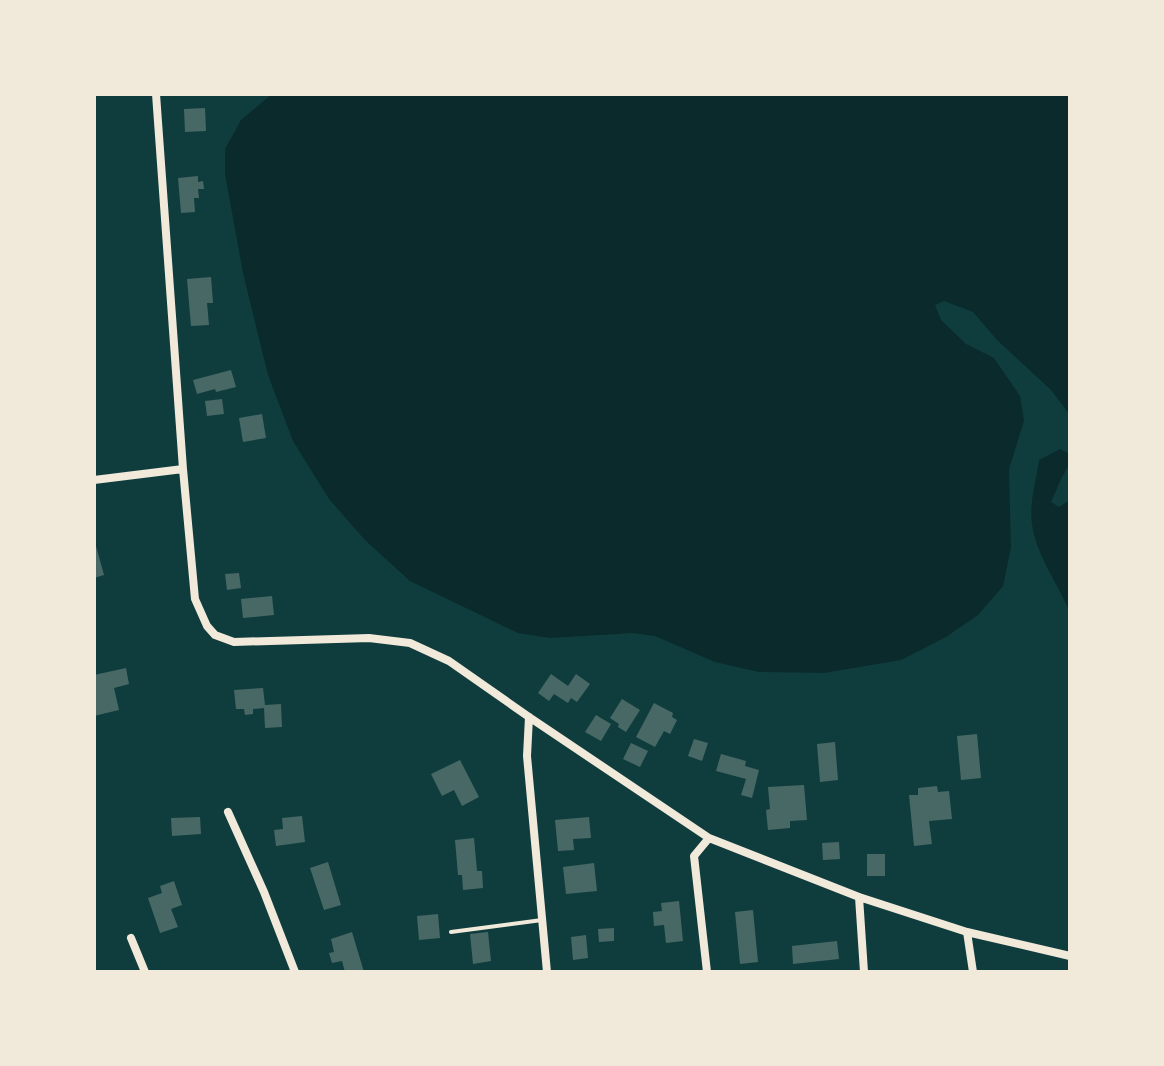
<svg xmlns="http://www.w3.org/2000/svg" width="1164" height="1066" font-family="Manrope,sans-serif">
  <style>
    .water { fill: #0a2a2b }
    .building { fill: #486865 }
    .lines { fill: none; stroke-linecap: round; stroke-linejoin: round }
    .service { stroke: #f1e9da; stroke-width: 4 }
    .minor { stroke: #f1e9da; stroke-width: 8 }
  </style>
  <rect width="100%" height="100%" fill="#0f3d3e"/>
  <path class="water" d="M 272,94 L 1070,94 L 1070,415 L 1051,390 L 997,340 L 973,312 L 944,301 L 935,305 L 941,320 L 966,344 L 994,358 L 1020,396 L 1024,421 L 1009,469 L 1011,548 L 1003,586 L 978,615 L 946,637 L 901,660 L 824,673 L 759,672 L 715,662 L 655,636 L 632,633 L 550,638 L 518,633 L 410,581 L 365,540 L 329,499 L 293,441 L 268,375 L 243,273 L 225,174 L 225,149 L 241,120 Z
    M 1060,449 L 1068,453 L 1070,463 L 1061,479 L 1051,502 L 1059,507 L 1070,500 L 1070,612 C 1058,584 1036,555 1032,524 C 1029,503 1036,481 1039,460 Z"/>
  <path class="building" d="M 205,108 L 206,131 L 185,132 L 184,109 Z
    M 198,176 L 198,182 L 203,181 L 204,189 L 198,189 L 199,198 L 194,198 L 195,212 L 181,213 L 178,178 Z
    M 211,277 L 213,303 L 207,303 L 209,325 L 191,326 L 187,279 Z
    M 231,370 L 236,387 L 216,392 L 215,389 L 197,394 L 193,380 Z
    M 222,399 L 224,414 L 207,416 L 205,401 Z
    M 262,414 L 266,438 L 243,442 L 239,418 Z
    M 94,539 L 104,575 L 94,578 Z
    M 239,573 L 241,588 L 227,590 L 225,574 Z
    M 272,596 L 274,615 L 243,618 L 241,599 Z
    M 126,668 L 129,684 L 114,688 L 119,710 L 94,716 L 94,675 Z
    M 551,674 L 568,686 L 576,674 L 590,684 L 577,702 L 571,698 L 568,703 L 554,694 L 549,701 L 538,693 Z
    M 263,688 L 265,705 L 281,704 L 282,727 L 265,728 L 264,708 L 253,709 L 253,714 L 245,715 L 244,709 L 236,709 L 234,690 Z
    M 622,699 L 640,710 L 626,732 L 618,727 L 619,724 L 610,718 Z
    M 654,703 L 673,713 L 672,717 L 677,720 L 670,734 L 664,731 L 655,747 L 636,737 Z
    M 596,715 L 611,724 L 601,741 L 585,732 Z
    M 977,734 L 981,778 L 961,780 L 957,736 Z
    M 694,739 L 708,743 L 702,761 L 688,756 Z
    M 835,742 L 838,780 L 820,782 L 817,744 Z
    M 631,743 L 648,751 L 640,767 L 623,759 Z
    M 721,754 L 746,761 L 745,766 L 759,770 L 752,798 L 741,795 L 746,779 L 716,771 Z
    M 460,760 L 479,797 L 462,806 L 454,790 L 442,796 L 431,774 Z
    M 804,785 L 807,820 L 790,821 L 790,828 L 768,830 L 766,810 L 770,809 L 768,787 Z
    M 937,786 L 938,792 L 949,791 L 952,819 L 929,821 L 932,844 L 914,846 L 909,795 L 918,795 L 918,788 Z
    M 302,816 L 305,842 L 276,846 L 274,830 L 283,829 L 282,818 Z
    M 200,817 L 201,834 L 172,836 L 171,818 Z
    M 589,817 L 591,838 L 573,839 L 574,850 L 558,851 L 555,820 Z
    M 474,838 L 477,871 L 482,871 L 483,888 L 463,890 L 462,875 L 458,875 L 455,840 Z
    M 839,842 L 840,859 L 823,860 L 822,843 Z
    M 867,854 L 885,854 L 885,876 L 867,876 Z
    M 328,862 L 341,905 L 324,910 L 310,868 Z
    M 594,863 L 597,891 L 566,894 L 563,867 Z
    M 174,881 L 182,905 L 171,909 L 178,927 L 160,933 L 148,898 L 162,893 L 160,886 Z
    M 679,901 L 683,941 L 666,943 L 664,925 L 654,926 L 653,912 L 662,911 L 661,903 Z
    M 753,910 L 758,962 L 740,964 L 735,912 Z
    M 438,914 L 440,938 L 419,940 L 417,916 Z
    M 614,928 L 614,941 L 599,942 L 598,929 Z
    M 352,932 L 364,972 L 345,972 L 342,961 L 332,963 L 329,953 L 334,952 L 331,939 Z
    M 488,932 L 491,961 L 473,964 L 470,934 Z
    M 586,935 L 588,958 L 573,960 L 571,937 Z
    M 837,941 L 839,959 L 793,964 L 792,946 Z"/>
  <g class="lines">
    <path class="service" d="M 451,932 L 542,920"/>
    <path class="minor" d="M 156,94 L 183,469 L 195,599 L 207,626 L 215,635 L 234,642 L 369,638 L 410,643 L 449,661 L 529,717 L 709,838 L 859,897 L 967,932 L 1070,956
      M 94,480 L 183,469
      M 529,717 L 527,756 L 547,972
      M 228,812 L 264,892 L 295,972
      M 859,897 L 864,972
      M 967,932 L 973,972
      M 131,938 L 145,972
      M 707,972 L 694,856 L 709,838"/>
  </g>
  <rect width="1164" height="1066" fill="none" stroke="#f1e9da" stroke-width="192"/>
</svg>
